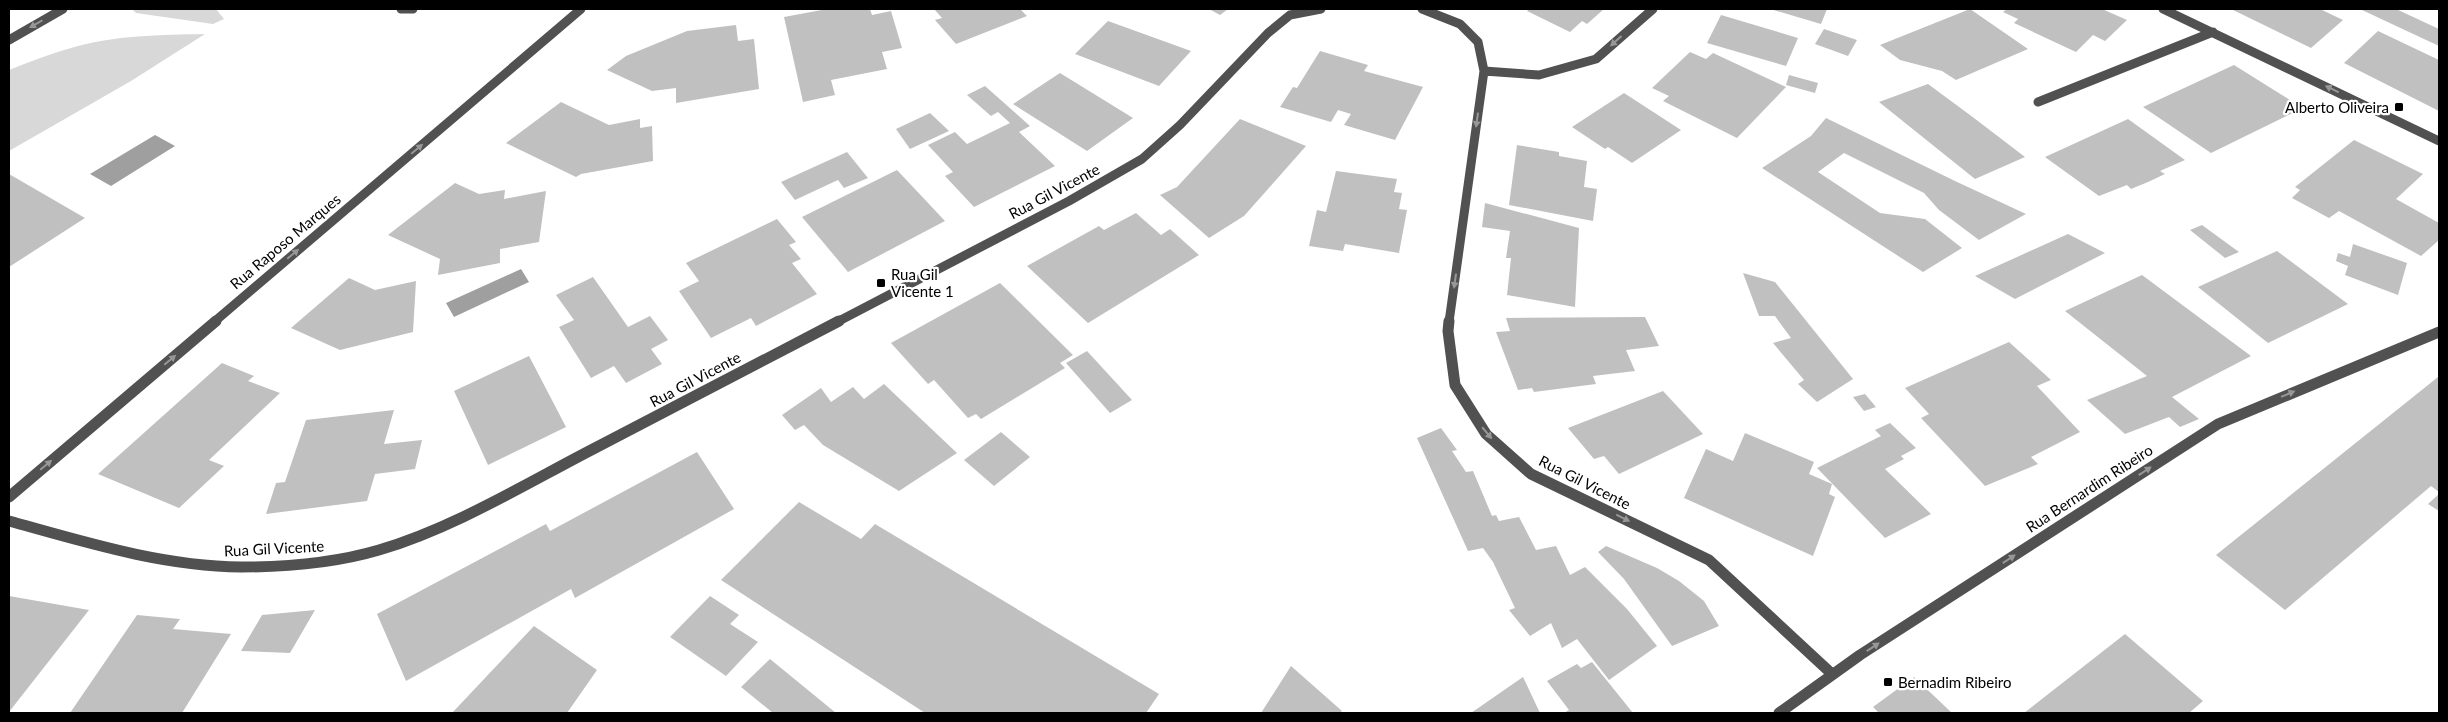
<svg xmlns="http://www.w3.org/2000/svg" width="2448" height="722" font-family="Lato,sans-serif">
  <style>
    .green { fill: #d8d8d8 }
    .water { fill: #9f9f9f }
    .building { fill: #c0c0c0 }
    .lines { fill: none; stroke-linecap: round; stroke-linejoin: round }
    .street-far1 { stroke: #515151; stroke-width: 9 }
    .street { stroke: #515151; stroke-width: 11 }
    .oneway { fill: #979797 }
    .poi-dot { fill: #000; stroke: #fff; stroke-width: 2 }
    .labels { text-anchor: middle; dominant-baseline: central; stroke-width: 4.5; stroke-linejoin: round; paint-order: stroke }
    .poi-label { font-size: 15px; fill: #000; stroke: #fff; text-anchor: start }
    .street-label { font-size: 15px; fill: #000; stroke: #fff }
  </style>
  <rect width="100%" height="100%" fill="#fff"/>
  <path class="green" d="M 132,9 L 216,9 L 224,19 L 213,24 L 136,13 Z
    M 205,34 L 131,81 L 9,151 L 9,70 C 29,62 50,54 71,48 C 114,35 161,35 205,34 Z"/>
  <path class="water" d="M 155,135 L 175,146 L 111,186 L 90,174 Z
    M 521,269 L 529,282 L 454,317 L 446,303 Z"/>
  <path class="building" d="M 827,9 L 870,9 L 872,15 L 891,11 L 902,48 L 882,52 L 887,69 L 831,80 L 835,95 L 803,102 L 784,17 Z
    M 934,9 L 1020,9 L 1027,16 L 956,44 L 935,20 L 942,18 Z
    M 1209,9 L 1228,9 L 1220,15 Z
    M 1529,9 L 1604,9 L 1587,24 L 1582,21 L 1570,32 L 1527,11 Z
    M 1770,9 L 1827,9 L 1821,24 Z
    M 1970,9 L 2028,49 L 1956,80 L 1942,71 L 1900,60 L 1880,45 Z
    M 2007,9 L 2102,9 L 2127,20 L 2105,41 L 2093,35 L 2076,52 L 2014,23 L 2018,19 L 2003,12 Z
    M 2231,9 L 2320,9 L 2343,20 L 2311,48 Z
    M 2364,9 L 2396,9 L 2439,29 L 2439,46 L 2362,10 Z
    M 1721,15 L 1798,38 L 1786,66 L 1707,43 Z
    M 1108,21 L 1191,51 L 1159,86 L 1075,54 Z
    M 736,25 L 738,41 L 754,39 L 759,89 L 676,103 L 676,88 L 652,91 L 607,70 L 626,56 L 687,31 Z
    M 1824,29 L 1857,40 L 1848,56 L 1815,44 Z
    M 2378,31 L 2439,60 L 2439,111 L 2344,63 Z
    M 1320,51 L 1368,65 L 1364,71 L 1423,87 L 1395,140 L 1344,125 L 1351,114 L 1338,110 L 1331,122 L 1280,107 L 1293,87 L 1297,88 Z
    M 1690,52 L 1706,59 L 1713,53 L 1786,87 L 1737,138 L 1663,101 L 1669,96 L 1652,88 Z
    M 2234,65 L 2303,108 L 2211,153 L 2143,107 Z
    M 1060,73 L 1133,118 L 1087,151 L 1013,104 Z
    M 1789,75 L 1818,83 L 1815,93 L 1786,85 Z
    M 1928,84 L 1974,118 L 2025,157 L 1975,179 L 1879,102 Z
    M 985,86 L 1030,126 L 1019,132 L 1055,166 L 974,207 L 945,176 L 953,172 L 928,145 L 955,132 L 967,144 L 1010,123 L 998,112 L 991,116 L 967,95 Z
    M 1624,93 L 1681,130 L 1632,163 L 1608,147 L 1605,149 L 1572,127 Z
    M 561,102 L 609,125 L 640,119 L 640,128 L 652,126 L 653,161 L 581,174 L 576,177 L 506,143 Z
    M 930,113 L 949,131 L 910,149 L 896,129 Z
    M 1826,118 L 1955,181 L 2026,214 L 1979,240 L 1939,210 L 1924,193 L 1844,153 L 1818,172 L 1880,213 L 1925,219 L 1962,248 L 1923,272 L 1762,168 L 1811,136 Z
    M 1240,119 L 1306,146 L 1244,216 L 1209,238 L 1160,195 L 1177,187 Z
    M 2128,119 L 2185,160 L 2160,171 L 2165,174 L 2148,182 L 2131,189 L 2127,185 L 2099,196 L 2045,157 Z
    M 2354,140 L 2423,174 L 2396,199 L 2439,223 L 2439,240 L 2421,256 L 2339,211 L 2329,218 L 2292,198 L 2300,190 L 2295,187 Z
    M 1517,145 L 1559,152 L 1559,156 L 1587,161 L 1584,187 L 1597,189 L 1593,221 L 1509,205 Z
    M 847,152 L 868,178 L 844,188 L 838,180 L 795,200 L 781,182 Z
    M 897,170 L 945,221 L 848,272 L 802,217 Z
    M 1336,171 L 1397,179 L 1394,192 L 1402,193 L 1399,209 L 1407,210 L 1399,253 L 1345,244 L 1343,251 L 1309,246 L 1317,210 L 1326,212 Z
    M 9,174 L 85,218 L 9,267 Z
    M 455,183 L 479,194 L 505,190 L 504,199 L 546,191 L 539,242 L 500,249 L 500,263 L 438,275 L 440,259 L 388,235 Z
    M 1485,203 L 1579,228 L 1575,307 L 1507,295 L 1511,258 L 1506,258 L 1510,231 L 1482,227 Z
    M 1136,213 L 1161,235 L 1170,229 L 1199,255 L 1088,323 L 1027,266 L 1099,226 L 1104,230 Z
    M 777,219 L 796,242 L 789,245 L 801,259 L 792,263 L 817,294 L 756,326 L 751,318 L 711,338 L 679,291 L 699,281 L 686,263 Z
    M 2202,225 L 2239,252 L 2225,258 L 2190,230 Z
    M 2068,234 L 2105,253 L 2015,299 L 1975,276 Z
    M 2353,244 L 2407,263 L 2398,295 L 2345,275 L 2348,266 L 2336,261 L 2338,253 L 2350,257 Z
    M 2277,251 L 2348,304 L 2268,343 L 2198,287 Z
    M 1743,273 L 1775,282 L 1853,379 L 1817,402 L 1798,384 L 1804,380 L 1773,343 L 1791,338 L 1775,316 L 1759,316 Z
    M 2142,275 L 2251,356 L 2172,397 L 2199,419 L 2180,427 L 2169,417 L 2125,434 L 2087,400 L 2147,376 L 2065,311 Z
    M 593,277 L 628,327 L 650,316 L 668,340 L 651,349 L 662,364 L 626,383 L 614,366 L 591,378 L 559,327 L 574,320 L 556,295 Z
    M 349,278 L 375,290 L 416,281 L 413,332 L 340,350 L 291,328 Z
    M 1000,283 L 1073,355 L 1060,363 L 1065,368 L 981,419 L 976,414 L 968,418 L 934,380 L 928,384 L 891,343 Z
    M 1645,317 L 1659,346 L 1626,350 L 1635,371 L 1593,376 L 1596,384 L 1534,392 L 1532,388 L 1518,390 L 1496,332 L 1510,331 L 1506,318 Z
    M 2009,342 L 2051,380 L 2037,386 L 2080,432 L 2031,457 L 2038,464 L 1985,486 L 1921,418 L 1929,414 L 1905,388 Z
    M 1087,351 L 1132,400 L 1110,413 L 1066,363 Z
    M 529,356 L 566,427 L 488,465 L 454,391 Z
    M 222,363 L 254,376 L 248,381 L 280,393 L 209,460 L 224,466 L 179,508 L 98,474 Z
    M 2438,377 L 2439,492 L 2431,486 L 2285,610 L 2216,555 Z
    M 884,384 L 957,453 L 899,491 L 823,445 L 804,425 L 795,430 L 782,415 L 821,388 L 831,402 L 853,387 L 864,399 Z
    M 1663,391 L 1703,434 L 1619,474 L 1604,456 L 1594,459 L 1568,428 Z
    M 1865,394 L 1876,407 L 1864,411 L 1853,397 Z
    M 394,410 L 384,444 L 422,440 L 415,469 L 375,474 L 367,501 L 266,514 L 276,483 L 285,482 L 306,420 Z
    M 1890,423 L 1916,448 L 1901,456 L 1904,459 L 1885,469 L 1931,514 L 1885,538 L 1817,468 L 1881,436 L 1875,430 Z
    M 1441,428 L 1457,450 L 1452,451 L 1466,472 L 1473,471 L 1492,516 L 1496,515 L 1499,521 L 1519,517 L 1536,550 L 1556,546 L 1570,575 L 1585,567 L 1627,609 L 1657,646 L 1609,680 L 1577,639 L 1562,648 L 1551,623 L 1530,636 L 1509,610 L 1515,608 L 1493,562 L 1483,548 L 1468,551 L 1417,438 Z
    M 1001,432 L 1030,457 L 994,486 L 964,460 Z
    M 1745,433 L 1814,462 L 1809,474 L 1832,484 L 1829,494 L 1835,497 L 1813,556 L 1684,498 L 1706,449 L 1733,461 Z
    M 697,452 L 734,509 L 575,598 L 571,589 L 406,681 L 377,614 L 546,524 L 550,531 Z
    M 2439,494 L 2439,511 L 2428,504 Z
    M 799,502 L 861,539 L 875,524 L 1159,694 L 1146,713 L 925,713 L 721,580 Z
    M 1606,546 L 1657,568 L 1679,581 L 1704,601 L 1719,626 L 1672,646 L 1624,579 L 1598,552 Z
    M 9,596 L 89,610 L 9,712 Z
    M 710,596 L 739,615 L 730,624 L 758,642 L 726,676 L 670,637 Z
    M 315,610 L 290,653 L 241,651 L 262,615 Z
    M 137,615 L 180,619 L 173,629 L 231,634 L 182,713 L 70,713 Z
    M 534,626 L 597,670 L 567,713 L 452,713 Z
    M 2125,634 L 2203,701 L 2189,713 L 2024,713 Z
    M 770,659 L 836,713 L 773,713 L 741,687 Z
    M 1592,662 L 1633,713 L 1564,713 L 1569,710 L 1547,681 L 1577,664 L 1581,668 Z
    M 1291,666 L 1342,711 L 1339,713 L 1261,713 Z
    M 1523,677 L 1540,713 L 1471,713 Z
    M 1914,677 L 1952,713 L 1879,713 L 1873,707 Z"/>
  <g class="lines">
    <path class="street-far1" d="M 401,9 L 413,9
      M 1422,9 L 1460,24 L 1478,42 L 1484,71 L 1449,322
      M 2163,9 L 2439,141
      M 9,40 L 63,9
      M 1484,71 L 1539,75 L 1596,59 L 1653,9
      M 2038,102 L 2213,32
      M 214,322 L 581,9
      M 837,322 L 1069,201 L 1142,159 L 1180,125 L 1268,33 L 1290,15 L 1321,9"/>
    <path class="street" d="M 1449,321 L 1448,331 L 1455,385 L 1486,434 L 1531,474 L 1709,560 L 1832,674
      M 9,497 L 216,321
      M 9,521 C 85,542 161,566 241,567 C 287,567 335,563 379,550 C 454,528 527,483 597,447 C 678,405 759,363 839,321
      M 1779,713 L 1860,655 L 2218,424 L 2439,332"/>
  </g>
  <defs><path id="oneway-solid" d="M-6-.8H1V-3.2L6.5 0L1 3.2V.8H-6Z" transform="scale(1.25)"/></defs>
  <g class="oneway">
    <use href="#oneway-solid" transform="translate(36 24) rotate(150)"/>
    <use href="#oneway-solid" transform="translate(1616 41) rotate(138)"/>
    <use href="#oneway-solid" transform="translate(2332 89) rotate(-154)"/>
    <use href="#oneway-solid" transform="translate(1477 120) rotate(98)"/>
    <use href="#oneway-solid" transform="translate(417 149) rotate(-40)"/>
    <use href="#oneway-solid" transform="translate(293 254) rotate(-40)"/>
    <use href="#oneway-solid" transform="translate(1455 281) rotate(98)"/>
    <use href="#oneway-solid" transform="translate(170 360) rotate(-40)"/>
    <use href="#oneway-solid" transform="translate(2288 394) rotate(-23)"/>
    <use href="#oneway-solid" transform="translate(1487 433) rotate(50)"/>
    <use href="#oneway-solid" transform="translate(46 465) rotate(-40)"/>
    <use href="#oneway-solid" transform="translate(2145 471) rotate(-33)"/>
    <use href="#oneway-solid" transform="translate(1623 518) rotate(26)"/>
    <use href="#oneway-solid" transform="translate(2009 559) rotate(-33)"/>
    <use href="#oneway-solid" transform="translate(1873 647) rotate(-33)"/>
  </g>
  <g class="poi-dot">
    <rect x="2394" y="102" width="10" height="10" rx="2.5"/>
    <rect x="876" y="278" width="10" height="10" rx="2.5"/>
    <rect x="1883" y="677" width="10" height="10" rx="2.5"/>
  </g>
  <g class="labels">
    <g class="poi-label">
      <text x="2389" y="107" text-anchor="end">Alberto Oliveira</text>
      <text x="891" y="274">Rua Gil<tspan x="891" dy="17">Vicente 1</tspan></text>
      <text x="1898" y="682">Bernadim Ribeiro</text>
    </g>
    <g class="street-label">
      <text transform="translate(1054 191) rotate(-28)">Rua Gil Vicente</text>
      <text transform="translate(285 241) rotate(-40)">Rua Raposo Marques</text>
      <text transform="translate(695 379) rotate(-28)">Rua Gil Vicente</text>
      <text transform="translate(1585 482) rotate(27)">Rua Gil Vicente</text>
      <text transform="translate(2089 488) rotate(-33)">Rua Bernardim Ribeiro</text>
      <text transform="translate(274 548) rotate(-3)">Rua Gil Vicente</text>
    </g>
  </g>
  <rect width="2448" height="722" fill="none" stroke="#000000" stroke-width="20"/>
</svg>
